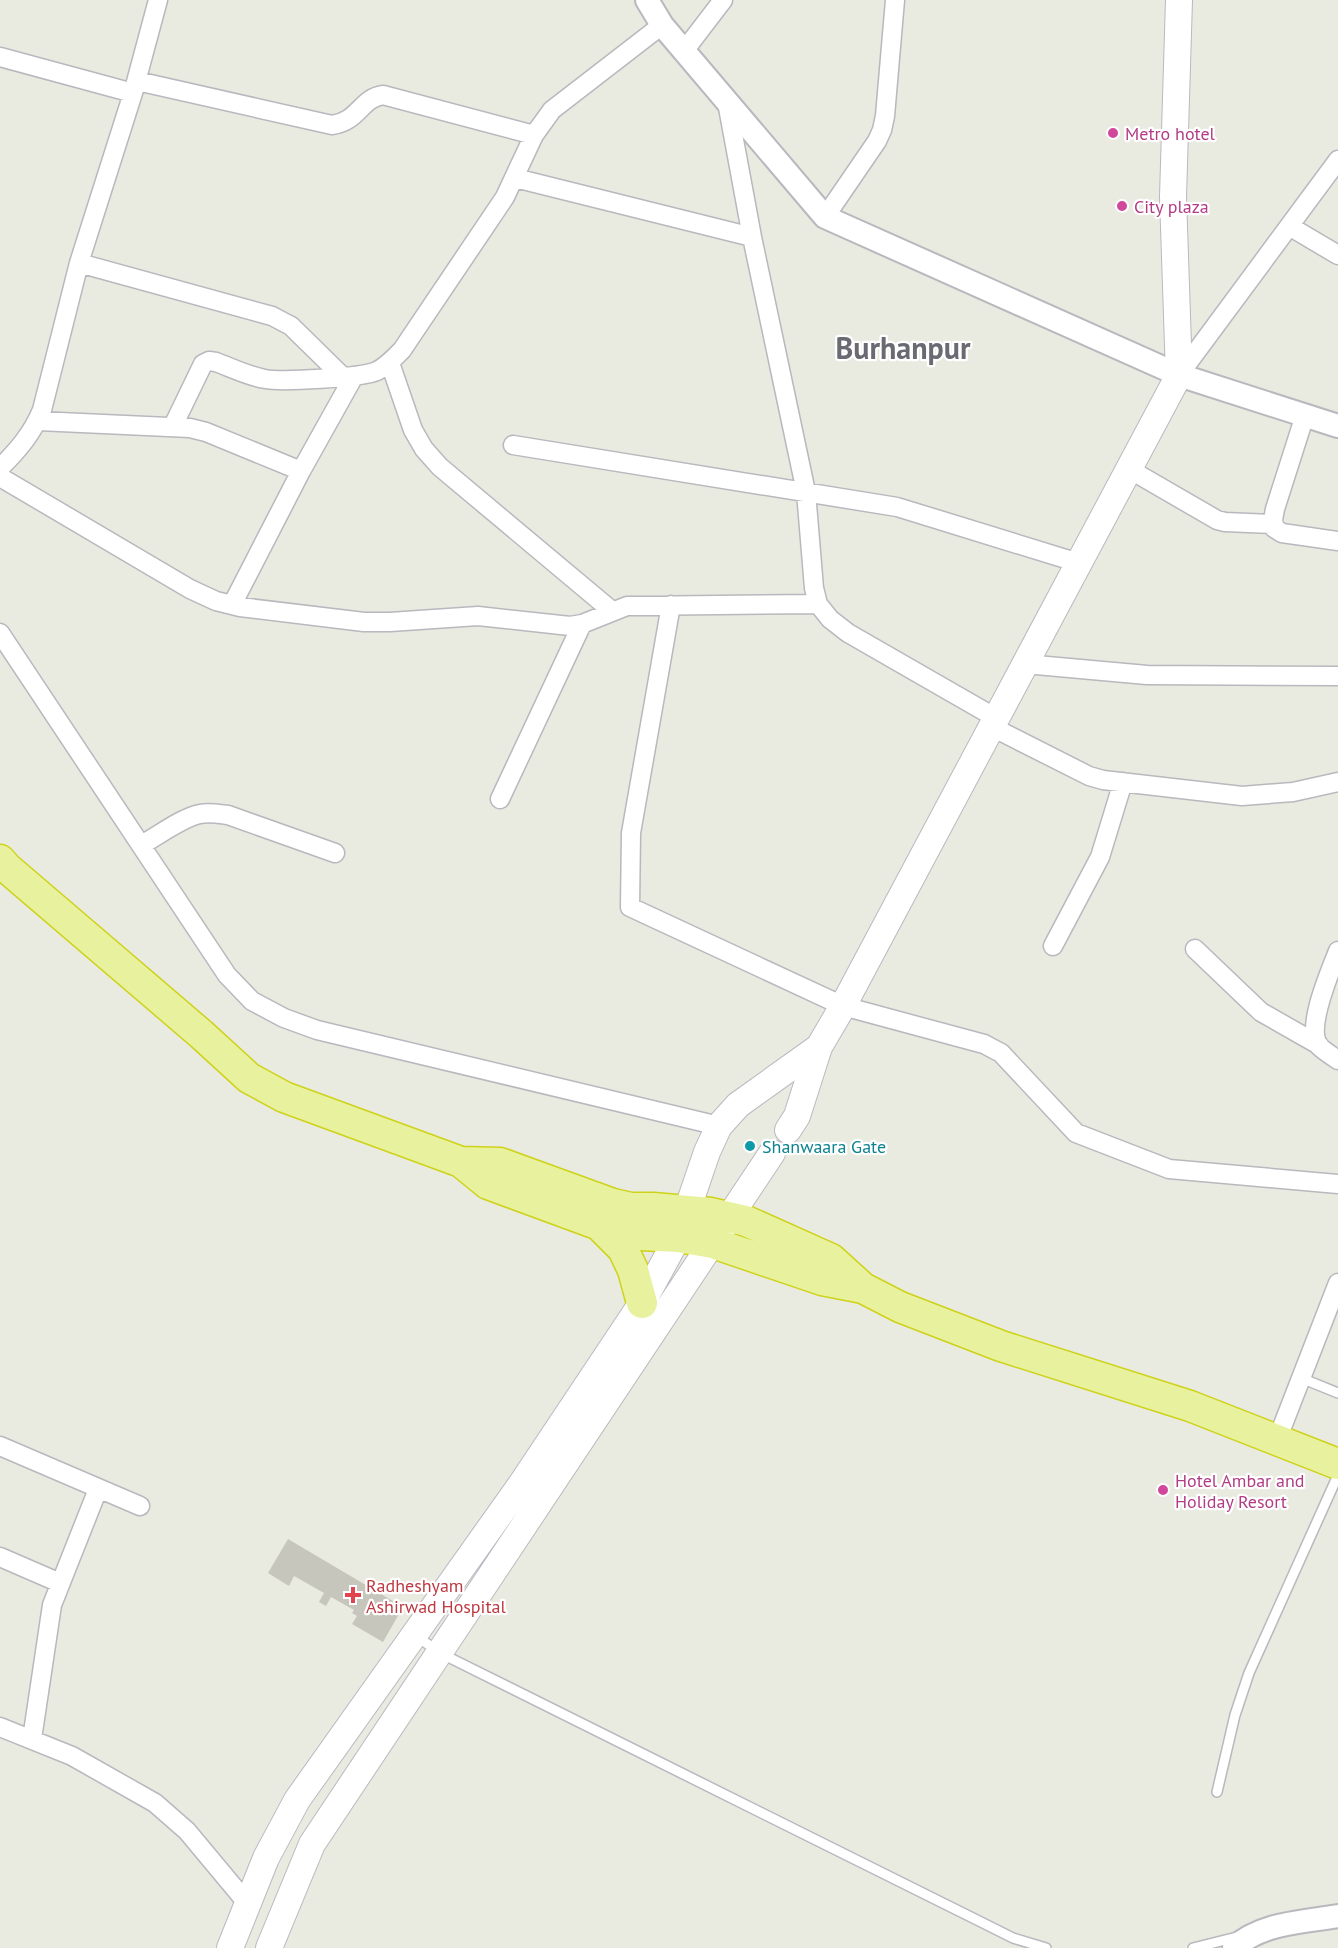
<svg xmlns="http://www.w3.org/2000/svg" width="1338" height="1948" font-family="'PT Sans',sans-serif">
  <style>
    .building { fill: #c6c6bd }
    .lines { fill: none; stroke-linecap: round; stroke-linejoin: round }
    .service-casing { stroke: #b8b8be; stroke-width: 12 }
    .minor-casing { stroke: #b8b8be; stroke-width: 21 }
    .tertiary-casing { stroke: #b8b8be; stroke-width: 26 }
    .secondary-casing { stroke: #b9b9c1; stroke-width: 28 }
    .trunk-casing { stroke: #ced219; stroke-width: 33 }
    .service { stroke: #fff; stroke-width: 9 }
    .minor { stroke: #fff; stroke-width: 18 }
    .tertiary { stroke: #fff; stroke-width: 22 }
    .secondary { stroke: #fff; stroke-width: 26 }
    .trunk { stroke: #e8f29e; stroke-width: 30 }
    .hotel-dot { fill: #d1479c; stroke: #fff; stroke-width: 2 }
    .culture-dot { fill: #0f9aa8; stroke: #fff; stroke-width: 2 }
    .health-dot { fill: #e0444e; stroke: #fff; stroke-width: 2 }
    .labels { text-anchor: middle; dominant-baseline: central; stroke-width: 4.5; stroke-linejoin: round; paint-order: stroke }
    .hotel-label { font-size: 18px; fill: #b23c85; stroke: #fff; text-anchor: start }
    .culture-label { font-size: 18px; fill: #0d838f; stroke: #fff; text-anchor: start }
    .health-label { font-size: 18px; fill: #be3a42; stroke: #fff; text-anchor: start }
    .town-label { font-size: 30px; font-weight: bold; fill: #6a6b72; stroke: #fff }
  </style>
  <rect width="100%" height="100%" fill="#e9eae0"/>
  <path class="building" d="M 288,1539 L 403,1607 L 383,1642 L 352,1624 L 357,1616 L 352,1613 L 354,1610 L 331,1597 L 326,1606 L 319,1602 L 324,1593 L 294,1576 L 289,1586 L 268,1573 Z"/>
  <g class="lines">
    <defs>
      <path id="service" d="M 1301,1378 L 1338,1393
        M 415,1635 L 440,1653 L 981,1922 L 1013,1938 L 1046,1948
        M 1217,1792 L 1235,1715 L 1249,1673 L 1338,1475
        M 1193,1948 L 1237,1937"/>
      <path id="minor" d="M 684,51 L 723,0
        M 0,57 L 133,93
        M 137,81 L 332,125 C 358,122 361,98 383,95 L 534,135
        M 727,102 L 752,237 L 806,492 L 814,588 L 818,604 L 830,619 L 848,633 L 996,718
        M 515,178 L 752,237
        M 825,217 L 877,141 L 882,130 L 885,116 L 895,0
        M 1289,226 L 1338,255
        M 79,263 L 272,316 L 291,326 L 342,376
        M 390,363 L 413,430 L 424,449 L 440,467 L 612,611
        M 1179,375 L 1338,160
        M 1305,415 L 1275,509 L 1273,520 L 1274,528 L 1282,533 L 1338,541
        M 38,421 L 190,428 L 206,432 L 301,471
        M 173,426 L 203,364 L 209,361 L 216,362 C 232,368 248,376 265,379 C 282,382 361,378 377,371 C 387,366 394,358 402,350 L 505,197 L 534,135 L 552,110 L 662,25
        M 513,445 L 897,507 L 1079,563
        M 0,468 C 18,450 32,434 42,410 L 79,263 L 133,93 L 158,0
        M 1129,469 L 1217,520 L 1225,522 L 1274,524
        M 0,477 L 190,589 L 216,601 L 240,607 L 364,622 L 390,622 L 478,616 L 570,626 L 582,624 L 627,606 L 818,604
        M 232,605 L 301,471 L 354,376
        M 671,605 L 631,833 L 630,907 L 843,1006 L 984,1044 L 1001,1053 L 1076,1133 L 1169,1169 L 1338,1184
        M 0,633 L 227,975 L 252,1001 L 284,1018 L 317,1030 L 719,1126
        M 1025,664 L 1147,675 L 1338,676
        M 992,727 L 1089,776 L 1103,780 L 1242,796 L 1293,792 L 1338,782
        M 500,799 L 582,624
        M 141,845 C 158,836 181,818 200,814 C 209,812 219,814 228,815 L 335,853
        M 1053,946 L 1100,857 L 1123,782
        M 1195,949 L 1261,1012 L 1319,1045
        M 1338,951 C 1331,970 1305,1027 1319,1046 C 1324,1051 1332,1056 1338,1060
        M 1277,1440 L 1338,1283
        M 0,1446 L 140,1506
        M 0,1557 L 60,1583
        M 0,1727 L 72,1756 L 155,1803 L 187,1831 L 247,1903
        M 32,1739 L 52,1605 L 98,1489"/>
      <path id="tertiary" d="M 647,0 L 662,25 L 825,217 L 1179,375 L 1338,426
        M 1234,1948 C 1260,1923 1303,1922 1338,1916"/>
      <path id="secondary" d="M 788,1130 L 797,1116 L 819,1047 L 843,1006 L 1179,375 L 1173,197 L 1179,0
        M 230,1948 L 266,1858 L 297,1800 L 522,1483 L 642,1303 L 678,1237 L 707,1152 L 719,1126 L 738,1105 L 819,1047
        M 269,1948 L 312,1844 L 772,1153"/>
      <path id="trunk" d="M 0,860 L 7,868 L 201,1034 L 249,1078 L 284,1097 L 461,1162 L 488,1184 L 624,1234 L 678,1237 L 713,1243 L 822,1280 L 863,1288
        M 461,1162 L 500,1163 L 613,1204 L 631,1208 L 653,1208 L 711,1213 L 746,1221 L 831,1259 L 863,1288 L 900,1307 L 1001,1346 L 1190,1406 L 1338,1464
        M 600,1226 L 623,1249 L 633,1270 L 642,1303"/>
    </defs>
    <use href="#service" class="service-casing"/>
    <use href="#minor" class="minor-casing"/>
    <use href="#tertiary" class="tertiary-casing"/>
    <use href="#secondary" class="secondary-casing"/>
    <use href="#trunk" class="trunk-casing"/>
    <use href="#service" class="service"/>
    <use href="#minor" class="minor"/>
    <use href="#tertiary" class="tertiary"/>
    <use href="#secondary" class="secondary"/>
    <use href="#trunk" class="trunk"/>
  </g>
  <g class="hotel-dot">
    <circle cx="1113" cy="133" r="6"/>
    <circle cx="1122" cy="206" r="6"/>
    <circle cx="1163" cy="1490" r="6"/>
  </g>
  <circle class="culture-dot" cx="750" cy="1146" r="6"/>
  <path class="health-dot" d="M350 1586h6v6h6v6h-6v6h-6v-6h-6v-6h6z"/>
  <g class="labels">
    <g class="hotel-label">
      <text x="1125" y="133">Metro hotel</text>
      <text x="1134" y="206">City plaza</text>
      <text x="1175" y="1480">Hotel Ambar and<tspan x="1175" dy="21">Holiday Resort</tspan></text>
    </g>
    <g class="culture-label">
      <text x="762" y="1146">Shanwaara Gate</text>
    </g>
    <g class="health-label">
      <text x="366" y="1585">Radheshyam<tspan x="366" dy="21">Ashirwad Hospital</tspan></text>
    </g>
    <g class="town-label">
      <text x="903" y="347">Burhanpur</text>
    </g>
  </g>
</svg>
